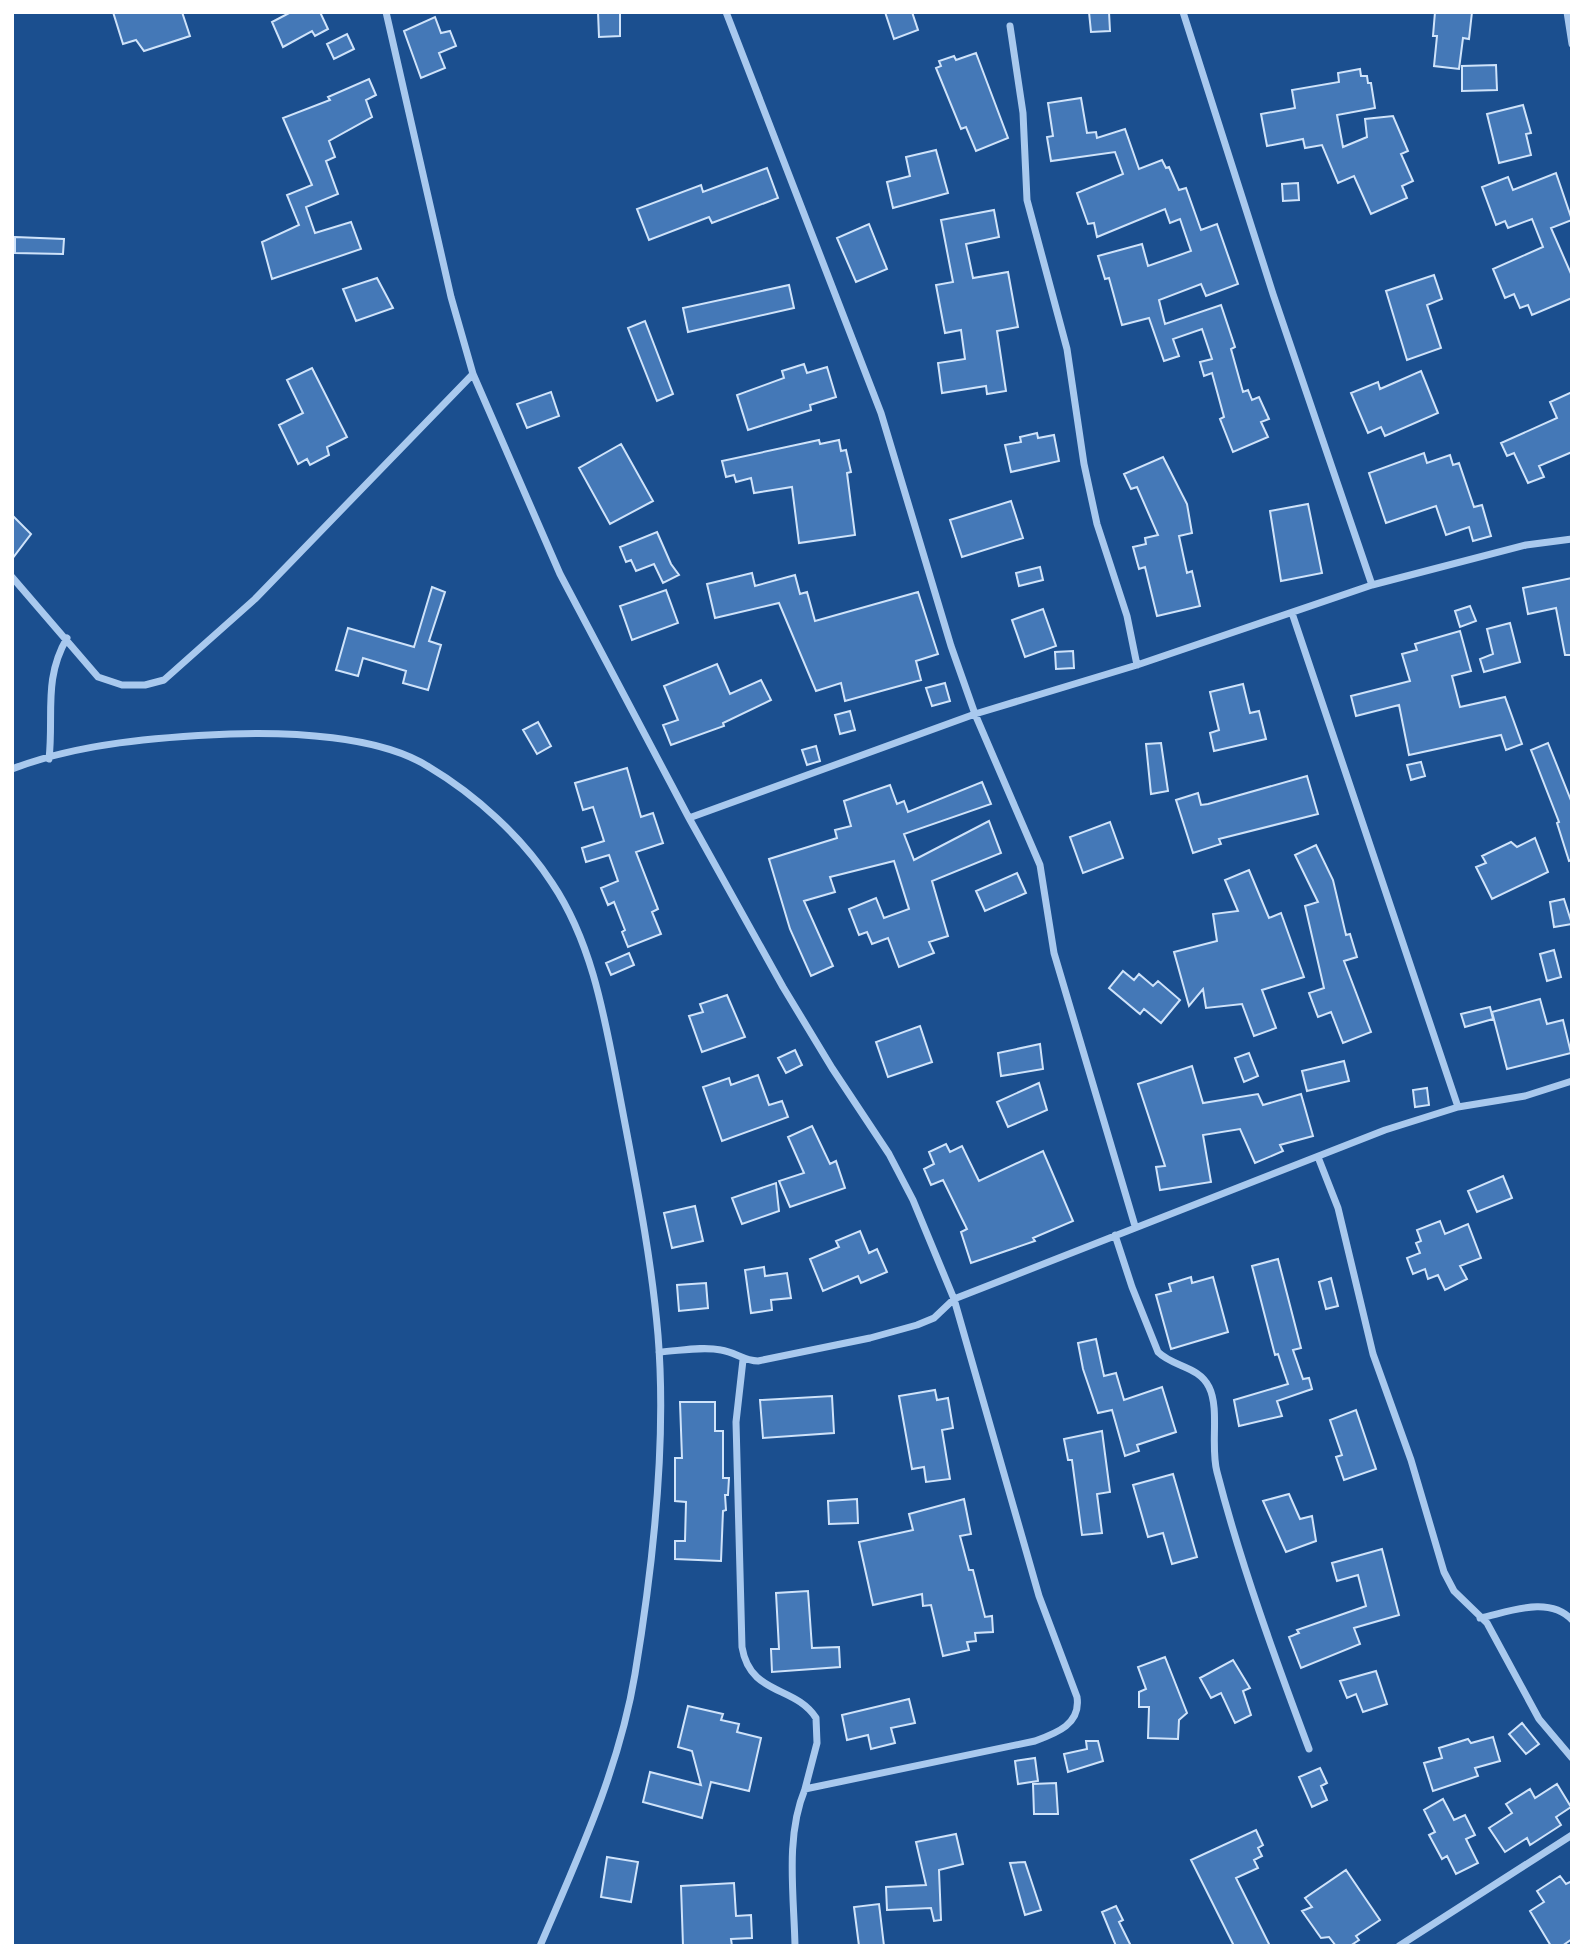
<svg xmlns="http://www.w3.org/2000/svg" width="1584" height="1958" font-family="Commissioner,sans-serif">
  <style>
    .building { fill: #4478b7; stroke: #cfe3fa; stroke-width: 2 }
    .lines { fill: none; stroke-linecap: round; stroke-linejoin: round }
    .street { stroke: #a9c9ee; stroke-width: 7 }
  </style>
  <rect width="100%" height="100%" fill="#1b4f8f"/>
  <path class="building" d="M 113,12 L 182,12 L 190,36 L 144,51 L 136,40 L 123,44 Z
    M 291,12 L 320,12 L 328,29 L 315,36 L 312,31 L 283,47 L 272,22 Z
    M 598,12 L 620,12 L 620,36 L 599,37 Z
    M 885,12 L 912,12 L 918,30 L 894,39 Z
    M 1089,12 L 1109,12 L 1110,31 L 1091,32 Z
    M 1435,12 L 1472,12 L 1469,39 L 1463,38 L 1459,69 L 1434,66 L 1437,36 L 1433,36 Z
    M 435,17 L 441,33 L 450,31 L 456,46 L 439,53 L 445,68 L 421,78 L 404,31 Z
    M 347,34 L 354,49 L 334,59 L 327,44 Z
    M 976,53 L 1008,138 L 976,151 L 966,127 L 961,129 L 936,68 L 941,66 L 939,61 L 954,56 L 956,60 Z
    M 1496,65 L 1497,90 L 1462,91 L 1462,66 Z
    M 1360,69 L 1361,76 L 1367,76 L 1368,83 L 1371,83 L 1375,108 L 1337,115 L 1343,147 L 1367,137 L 1365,119 L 1393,116 L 1408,151 L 1401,154 L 1413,181 L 1402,186 L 1407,198 L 1371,214 L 1354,176 L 1338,183 L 1322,145 L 1305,148 L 1303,139 L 1267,146 L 1261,114 L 1295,108 L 1292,90 L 1339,82 L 1338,73 Z
    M 369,79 L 376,95 L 366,100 L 372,117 L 329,141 L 335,157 L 326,161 L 338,194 L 306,207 L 315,233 L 351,222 L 361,249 L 272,279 L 262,242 L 299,225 L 287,195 L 312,185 L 283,118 L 330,100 L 328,97 Z
    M 1081,98 L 1087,133 L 1096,132 L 1097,138 L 1125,129 L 1139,169 L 1162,160 L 1166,168 L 1169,167 L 1179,190 L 1186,188 L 1201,230 L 1217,224 L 1238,284 L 1206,296 L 1201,284 L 1159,300 L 1165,324 L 1221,305 L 1235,347 L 1231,349 L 1243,392 L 1248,390 L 1252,400 L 1259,397 L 1269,419 L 1261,422 L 1268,437 L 1233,452 L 1220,419 L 1224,417 L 1212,373 L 1204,376 L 1200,362 L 1212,359 L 1202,329 L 1173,339 L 1179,356 L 1164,361 L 1149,318 L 1122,325 L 1109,278 L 1105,279 L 1098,256 L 1142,244 L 1148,266 L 1191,251 L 1180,219 L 1170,223 L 1165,209 L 1097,237 L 1094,223 L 1088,224 L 1077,193 L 1123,174 L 1115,152 L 1051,161 L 1047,137 L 1053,136 L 1048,103 Z
    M 1523,105 L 1531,133 L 1526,134 L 1531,155 L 1499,163 L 1487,114 Z
    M 936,150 L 948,193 L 893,208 L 887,182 L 910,176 L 906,157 Z
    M 767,168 L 778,198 L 712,223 L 709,217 L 649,240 L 637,209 L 701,185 L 703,192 Z
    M 1556,173 L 1572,220 L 1551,228 L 1572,276 L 1572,298 L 1532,315 L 1528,305 L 1520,308 L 1514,294 L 1505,298 L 1493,269 L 1543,247 L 1532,219 L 1508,228 L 1505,221 L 1496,225 L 1482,187 L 1508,177 L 1513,190 Z
    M 1298,183 L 1299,200 L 1283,201 L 1282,184 Z
    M 994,210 L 999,237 L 966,244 L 973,278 L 1008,272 L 1018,327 L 997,331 L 1006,391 L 987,394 L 986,386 L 942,393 L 938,363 L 965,359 L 961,330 L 945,333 L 936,285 L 953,282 L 941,220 Z
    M 869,224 L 887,269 L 856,282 L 837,238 Z
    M 15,237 L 64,239 L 63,254 L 15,253 Z
    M 1434,275 L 1442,299 L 1427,305 L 1441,348 L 1407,360 L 1386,291 Z
    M 377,278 L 393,308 L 356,321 L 343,289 Z
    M 789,285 L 794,308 L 688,332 L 683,308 Z
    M 645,321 L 673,394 L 657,401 L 628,328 Z
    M 804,364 L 807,373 L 827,367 L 836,397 L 810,405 L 811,410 L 748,430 L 737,395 L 784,378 L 782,371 Z
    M 312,368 L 347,437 L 327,447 L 329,455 L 310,465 L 307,459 L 298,464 L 279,425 L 303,413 L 287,380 Z
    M 1421,371 L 1438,413 L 1385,436 L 1381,427 L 1368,433 L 1351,393 L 1378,382 L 1380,389 Z
    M 551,392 L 559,416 L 527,428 L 517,404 Z
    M 1572,392 L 1572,452 L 1539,466 L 1544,477 L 1528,483 L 1514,453 L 1507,456 L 1501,443 L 1557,418 L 1550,402 Z
    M 1037,433 L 1038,438 L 1054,435 L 1059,461 L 1011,472 L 1005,445 L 1021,442 L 1020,437 Z
    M 819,440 L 820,444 L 839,440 L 841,451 L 846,450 L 851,472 L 847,473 L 855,535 L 799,543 L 792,487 L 754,493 L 751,478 L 736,482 L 734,475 L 726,477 L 722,461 Z
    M 621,444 L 653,501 L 610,524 L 579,468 Z
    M 1424,453 L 1427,463 L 1450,455 L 1453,465 L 1459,463 L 1474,507 L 1482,505 L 1491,536 L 1473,541 L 1469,527 L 1446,535 L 1436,506 L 1386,523 L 1369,473 Z
    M 1163,457 L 1187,504 L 1192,533 L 1179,536 L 1187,573 L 1192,571 L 1200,606 L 1157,616 L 1145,567 L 1139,569 L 1133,547 L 1146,544 L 1145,538 L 1158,535 L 1137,487 L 1131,489 L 1124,474 Z
    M 1011,501 L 1023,538 L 962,557 L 950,520 Z
    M 1308,504 L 1322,573 L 1281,581 L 1270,511 Z
    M 12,515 L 31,534 L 12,559 Z
    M 657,532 L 671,564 L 679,575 L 663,583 L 654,564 L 636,571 L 631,560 L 626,562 L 620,547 Z
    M 1040,567 L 1043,580 L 1019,586 L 1016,573 Z
    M 752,573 L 755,586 L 795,575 L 800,594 L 807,592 L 815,621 L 918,592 L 938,654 L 916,661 L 921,680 L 845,701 L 841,683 L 816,691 L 779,603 L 715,618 L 707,584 Z
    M 1572,578 L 1572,655 L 1565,655 L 1556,608 L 1528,614 L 1523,588 Z
    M 432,587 L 445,592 L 429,641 L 441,645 L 428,690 L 403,683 L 406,671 L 363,658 L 358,676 L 336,670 L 348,628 L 414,647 Z
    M 666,590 L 678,623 L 632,640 L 620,606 Z
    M 1470,606 L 1476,621 L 1460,627 L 1455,611 Z
    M 1043,609 L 1056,646 L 1025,657 L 1012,620 Z
    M 1510,623 L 1520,662 L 1484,672 L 1480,659 L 1493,654 L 1487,629 Z
    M 1460,631 L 1471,671 L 1452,676 L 1460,707 L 1505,697 L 1522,744 L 1506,750 L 1501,735 L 1409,755 L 1399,705 L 1356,716 L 1351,696 L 1410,681 L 1402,654 L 1417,650 L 1415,644 Z
    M 1073,651 L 1074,668 L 1056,669 L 1055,652 Z
    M 717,664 L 730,694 L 761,680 L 771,700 L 723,723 L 724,726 L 671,745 L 663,725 L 678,720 L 664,686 Z
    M 945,683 L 950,701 L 932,706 L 926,688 Z
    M 1243,684 L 1250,713 L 1259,711 L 1266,739 L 1214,751 L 1210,733 L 1219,730 L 1210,692 Z
    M 850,711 L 855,730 L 840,734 L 835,715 Z
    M 538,722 L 551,746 L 537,754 L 523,730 Z
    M 1161,743 L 1168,791 L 1151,794 L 1146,744 Z
    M 1548,743 L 1572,803 L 1572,860 L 1569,861 L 1557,823 L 1559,822 L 1531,750 Z
    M 816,746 L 820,761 L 807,765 L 802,750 Z
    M 1421,762 L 1425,776 L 1411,780 L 1407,765 Z
    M 627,768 L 641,817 L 653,813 L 663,843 L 636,852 L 658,909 L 652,912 L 661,934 L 628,947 L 622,932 L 625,930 L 614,902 L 608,905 L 601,888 L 618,881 L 609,855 L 586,862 L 582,848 L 604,841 L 593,807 L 583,810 L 575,783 Z
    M 1307,776 L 1318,814 L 1219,839 L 1221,844 L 1193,853 L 1176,800 L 1198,793 L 1201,805 L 1208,804 Z
    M 982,782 L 991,804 L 904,834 L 914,860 L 989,821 L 1001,853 L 932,881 L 948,936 L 929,942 L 934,953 L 899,967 L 888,938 L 872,944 L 867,932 L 859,935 L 849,909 L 876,898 L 884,918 L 909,909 L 894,861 L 830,877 L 835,892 L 804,901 L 833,966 L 811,976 L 790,929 L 769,859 L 837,838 L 835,830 L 851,826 L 844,801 L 890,785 L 897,804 L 904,801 L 908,812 Z
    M 1110,822 L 1123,858 L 1083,873 L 1070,837 Z
    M 1535,838 L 1548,872 L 1492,899 L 1476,867 L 1486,863 L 1482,856 L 1511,842 L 1517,847 Z
    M 1316,845 L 1333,880 L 1346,935 L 1350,934 L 1357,957 L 1344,961 L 1371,1032 L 1343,1043 L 1331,1012 L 1318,1017 L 1309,993 L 1324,988 L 1305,906 L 1318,902 L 1295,855 Z
    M 1249,870 L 1269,918 L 1281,913 L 1304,977 L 1262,990 L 1276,1028 L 1254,1036 L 1242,1004 L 1206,1008 L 1203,989 L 1189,1006 L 1174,952 L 1217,941 L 1213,914 L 1238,911 L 1225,880 Z
    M 1017,873 L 1026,893 L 985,911 L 976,891 Z
    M 1564,899 L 1572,924 L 1554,927 L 1550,902 Z
    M 1554,950 L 1561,977 L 1547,981 L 1540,954 Z
    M 629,953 L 634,965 L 611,975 L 606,963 Z
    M 1123,971 L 1134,980 L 1139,974 L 1153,986 L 1158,981 L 1180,1000 L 1161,1023 L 1144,1009 L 1140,1014 L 1109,988 Z
    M 727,995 L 745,1037 L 702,1052 L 689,1016 L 703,1012 L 700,1004 Z
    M 1540,999 L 1547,1024 L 1563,1020 L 1571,1053 L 1507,1069 L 1492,1012 Z
    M 1490,1007 L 1493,1019 L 1465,1027 L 1461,1014 Z
    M 920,1026 L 932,1062 L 888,1077 L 876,1042 Z
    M 1040,1044 L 1043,1069 L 1001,1076 L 998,1053 Z
    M 795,1050 L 802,1065 L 786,1073 L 778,1058 Z
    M 1249,1053 L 1258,1076 L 1244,1082 L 1235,1058 Z
    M 1344,1061 L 1349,1081 L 1307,1091 L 1302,1071 Z
    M 1192,1066 L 1203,1103 L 1258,1094 L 1263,1105 L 1301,1094 L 1313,1136 L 1280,1145 L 1283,1151 L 1255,1163 L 1240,1129 L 1203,1135 L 1211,1182 L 1160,1190 L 1156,1167 L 1165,1166 L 1138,1084 Z
    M 758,1075 L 769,1105 L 782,1101 L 788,1117 L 722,1141 L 703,1087 L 729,1078 L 731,1085 Z
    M 1039,1083 L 1047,1110 L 1008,1127 L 997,1102 Z
    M 1427,1088 L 1429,1105 L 1415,1107 L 1413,1090 Z
    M 812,1126 L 830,1164 L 836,1161 L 845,1188 L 790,1207 L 779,1181 L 804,1173 L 788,1137 Z
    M 946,1144 L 950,1152 L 962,1146 L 979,1181 L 1043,1151 L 1073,1221 L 1033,1238 L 1035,1241 L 971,1263 L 961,1232 L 967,1229 L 943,1180 L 931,1185 L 924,1169 L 934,1164 L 929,1152 Z
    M 1503,1176 L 1512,1198 L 1477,1212 L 1468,1191 Z
    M 776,1183 L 779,1211 L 742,1224 L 732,1198 Z
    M 695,1206 L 703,1241 L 672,1248 L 664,1213 Z
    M 1440,1221 L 1445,1234 L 1468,1224 L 1481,1258 L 1460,1266 L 1467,1279 L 1445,1290 L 1438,1275 L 1428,1279 L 1425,1269 L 1413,1274 L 1407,1258 L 1420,1253 L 1416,1243 L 1421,1241 L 1417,1230 Z
    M 860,1231 L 869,1253 L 877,1249 L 887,1272 L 861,1283 L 858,1276 L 823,1291 L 810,1259 L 839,1247 L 836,1241 Z
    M 1278,1259 L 1301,1348 L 1293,1350 L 1303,1379 L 1309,1378 L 1312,1389 L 1277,1401 L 1282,1416 L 1239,1426 L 1234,1400 L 1288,1384 L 1278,1354 L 1275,1355 L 1252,1266 Z
    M 764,1267 L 765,1276 L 787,1273 L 791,1298 L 771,1300 L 772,1310 L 751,1313 L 745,1270 Z
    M 1191,1277 L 1192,1283 L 1213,1277 L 1228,1332 L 1171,1349 L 1156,1295 L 1171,1291 L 1169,1284 Z
    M 1331,1278 L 1338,1306 L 1326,1309 L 1319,1282 Z
    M 706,1283 L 708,1308 L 679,1311 L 677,1285 Z
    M 1096,1339 L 1104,1376 L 1116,1373 L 1124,1400 L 1162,1387 L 1176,1432 L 1137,1445 L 1139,1451 L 1125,1456 L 1112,1410 L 1098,1413 L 1083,1369 L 1078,1343 Z
    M 935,1390 L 937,1400 L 948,1398 L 953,1428 L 942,1430 L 950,1479 L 926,1482 L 924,1467 L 912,1469 L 899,1396 Z
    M 832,1396 L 834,1433 L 763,1438 L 760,1400 Z
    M 680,1402 L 715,1402 L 715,1431 L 723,1431 L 723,1478 L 729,1478 L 728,1495 L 725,1495 L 726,1510 L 723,1511 L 721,1561 L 675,1559 L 675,1541 L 685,1541 L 686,1502 L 675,1501 L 675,1458 L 682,1458 Z
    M 1356,1410 L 1376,1469 L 1344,1480 L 1336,1457 L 1342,1455 L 1330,1420 Z
    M 1102,1431 L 1110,1492 L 1097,1494 L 1102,1533 L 1082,1535 L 1072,1460 L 1068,1460 L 1064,1439 Z
    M 1173,1474 L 1197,1557 L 1172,1564 L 1163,1533 L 1148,1537 L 1133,1485 Z
    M 1289,1494 L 1300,1519 L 1312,1516 L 1316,1541 L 1286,1552 L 1263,1501 Z
    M 857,1499 L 858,1523 L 829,1524 L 828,1501 Z
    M 964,1499 L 971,1534 L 960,1536 L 969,1570 L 973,1570 L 985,1617 L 992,1616 L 993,1632 L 975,1633 L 976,1641 L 967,1642 L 969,1650 L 943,1656 L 931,1605 L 923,1606 L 922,1594 L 873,1605 L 859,1542 L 913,1530 L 909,1514 Z
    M 1382,1549 L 1399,1615 L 1354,1628 L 1360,1644 L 1301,1668 L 1289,1637 L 1299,1633 L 1297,1630 L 1366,1606 L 1358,1575 L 1337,1581 L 1332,1563 Z
    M 808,1591 L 812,1648 L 839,1647 L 840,1667 L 772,1672 L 771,1649 L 779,1649 L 776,1593 Z
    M 1165,1657 L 1187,1713 L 1179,1720 L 1178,1739 L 1148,1738 L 1149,1707 L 1139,1707 L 1139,1692 L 1146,1689 L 1138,1667 Z
    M 1233,1660 L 1250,1688 L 1243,1691 L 1251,1715 L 1235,1723 L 1221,1693 L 1211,1698 L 1200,1678 Z
    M 1376,1671 L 1387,1704 L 1363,1712 L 1356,1694 L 1347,1698 L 1340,1681 Z
    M 909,1699 L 915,1723 L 891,1728 L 895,1743 L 871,1749 L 868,1735 L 847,1740 L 842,1715 Z
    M 688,1706 L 723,1714 L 721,1720 L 739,1724 L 737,1732 L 761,1738 L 749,1791 L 711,1782 L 702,1818 L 643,1802 L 650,1772 L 701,1785 L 692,1751 L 678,1747 Z
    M 1522,1723 L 1539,1744 L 1526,1754 L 1509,1734 Z
    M 1493,1737 L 1500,1761 L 1475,1768 L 1478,1776 L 1433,1791 L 1424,1763 L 1442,1758 L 1439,1748 L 1468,1739 L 1471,1743 Z
    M 1086,1741 L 1098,1741 L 1103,1761 L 1068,1772 L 1064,1754 L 1087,1749 Z
    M 1035,1758 L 1038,1781 L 1018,1784 L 1015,1761 Z
    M 1320,1768 L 1327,1783 L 1321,1786 L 1327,1800 L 1312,1807 L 1299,1777 Z
    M 1056,1783 L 1058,1814 L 1034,1814 L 1033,1784 Z
    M 1557,1784 L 1571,1807 L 1556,1817 L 1561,1825 L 1530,1845 L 1527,1838 L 1505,1852 L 1489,1828 L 1512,1813 L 1506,1804 L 1530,1789 L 1535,1798 Z
    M 1443,1799 L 1454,1820 L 1465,1815 L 1475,1835 L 1466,1839 L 1478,1863 L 1456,1874 L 1447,1856 L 1442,1859 L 1429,1835 L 1435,1832 L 1424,1810 Z
    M 1256,1830 L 1263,1845 L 1258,1848 L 1262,1856 L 1254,1860 L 1258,1868 L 1236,1878 L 1270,1946 L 1234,1946 L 1191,1860 Z
    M 956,1834 L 963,1864 L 939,1870 L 941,1920 L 934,1921 L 931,1908 L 887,1910 L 886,1887 L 926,1885 L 916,1842 Z
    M 607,1857 L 638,1862 L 631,1902 L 601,1897 Z
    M 1025,1862 L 1041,1910 L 1025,1915 L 1010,1863 Z
    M 1346,1870 L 1380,1920 L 1356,1936 L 1359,1940 L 1350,1946 L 1336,1946 L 1329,1937 L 1321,1938 L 1302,1911 L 1312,1907 L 1305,1898 Z
    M 1560,1876 L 1566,1884 L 1572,1881 L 1572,1939 L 1562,1946 L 1551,1946 L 1530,1911 L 1544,1902 L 1537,1891 Z
    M 734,1883 L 736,1916 L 751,1915 L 752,1938 L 731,1939 L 732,1946 L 683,1946 L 681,1886 Z
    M 879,1904 L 884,1946 L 859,1946 L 854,1907 Z
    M 1116,1906 L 1123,1920 L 1119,1922 L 1131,1946 L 1116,1946 L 1102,1912 Z"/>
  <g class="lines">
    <path class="street" d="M 386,12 L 451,297 L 473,374 L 560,574 L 689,818 L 783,987 L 832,1068 L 889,1154 L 913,1200 L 954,1299 L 1039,1596 L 1077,1697 C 1081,1724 1057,1733 1035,1741 L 805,1789 C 785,1837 794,1895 795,1946
      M 726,12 L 881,413 L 951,646 L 975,714 L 1040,865 L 1054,953 L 1135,1226
      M 1183,12 L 1273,294 L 1372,585
      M 1567,12 L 1572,44
      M 1010,26 L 1023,113 L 1027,200 L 1067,349 L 1084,464 L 1097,524 L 1127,616 L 1137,665
      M 12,577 L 98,677 L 122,685 L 145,685 L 164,680 L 255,599 L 473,374
      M 1292,613 L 1458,1107
      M 49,759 C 54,715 43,679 67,638
      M 12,769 C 79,743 159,737 230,734 C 288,732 379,735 429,767 C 476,795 522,837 552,883 C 593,944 605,1020 619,1092 C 634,1172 651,1253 658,1335 C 667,1444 653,1566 635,1674 C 619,1770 578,1857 540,1946
      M 689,818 L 975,714 L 1137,665 L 1372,585 L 1526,545 L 1572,539
      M 1318,1157 L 1338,1208 L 1373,1354 L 1411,1460 L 1444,1572 L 1454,1591 L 1487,1623 L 1539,1719 L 1572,1758
      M 1115,1235 L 1132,1287 L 1158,1352 C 1173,1367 1199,1366 1209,1387 C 1220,1409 1210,1447 1217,1472 C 1241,1565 1275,1658 1309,1749
      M 659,1352 C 679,1351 702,1346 721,1350 C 735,1352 744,1361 758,1361 L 870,1338 L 917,1325 L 934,1318 L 954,1299 L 1385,1130 L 1458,1107 L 1525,1096 L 1572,1081
      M 743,1360 L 736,1422 L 742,1647 C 750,1696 795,1685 816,1718 L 817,1743 L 805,1789
      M 1480,1618 C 1509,1612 1549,1595 1572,1620
      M 1399,1946 L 1572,1835"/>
  </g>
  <rect width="1584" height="1958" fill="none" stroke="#ffffff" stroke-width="28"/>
</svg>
